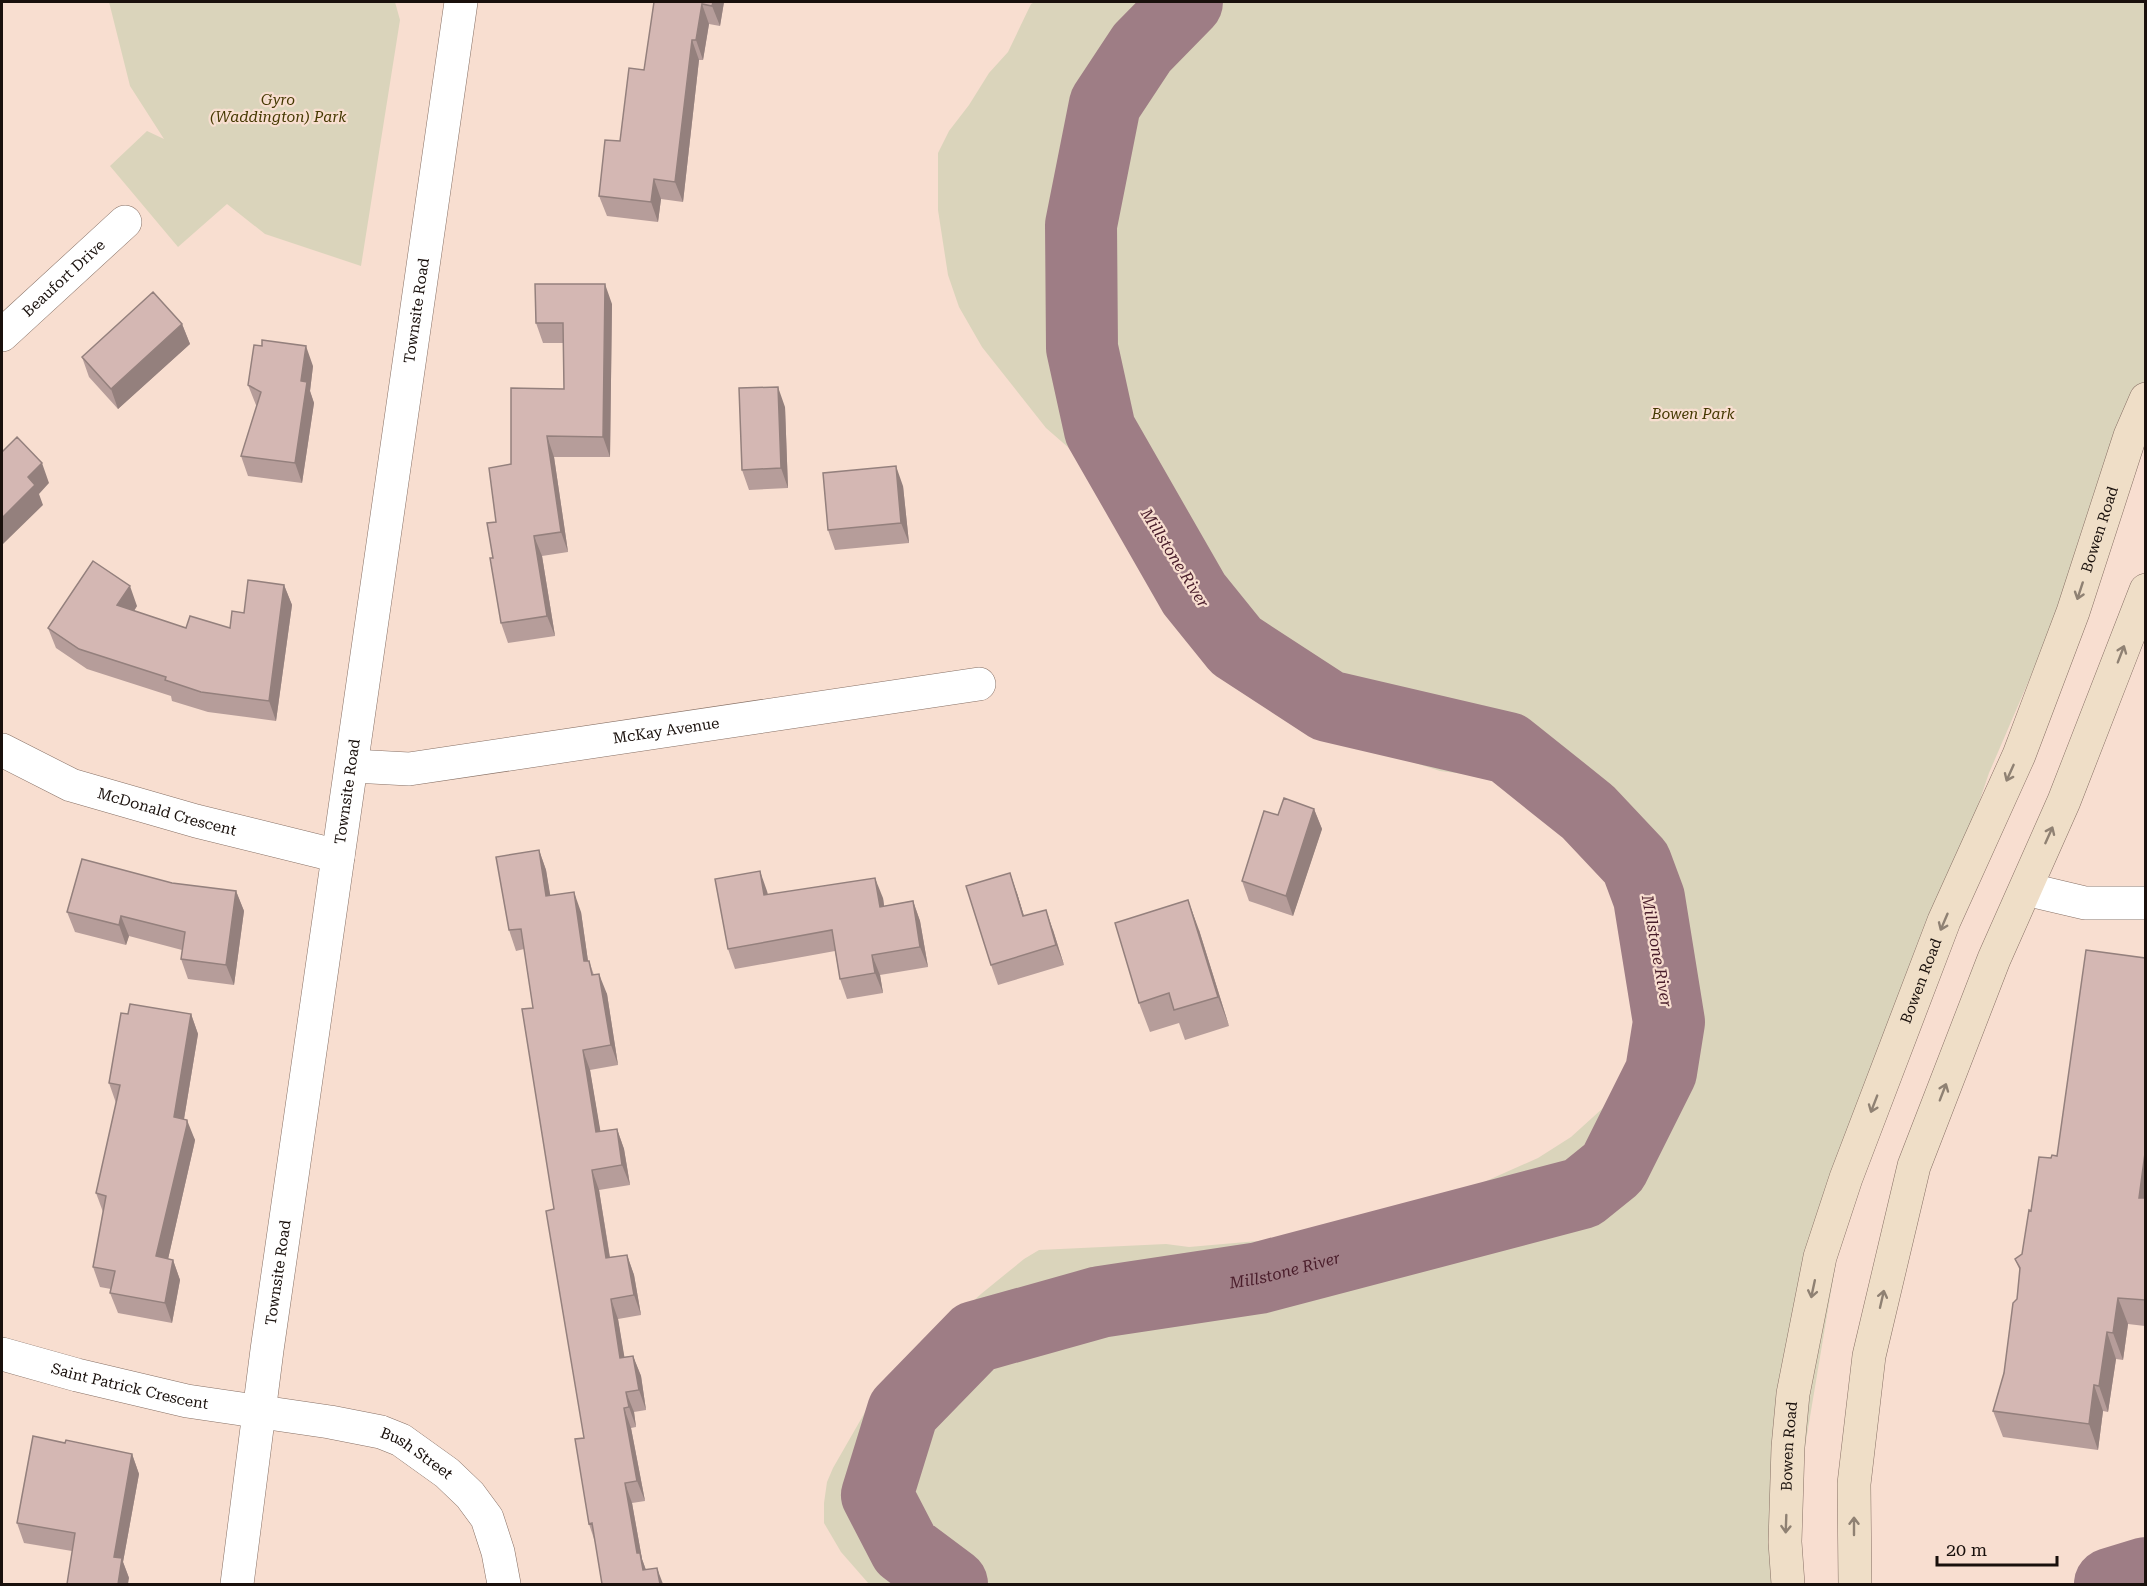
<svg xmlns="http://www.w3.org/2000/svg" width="2147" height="1586" font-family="'Roboto Serif',serif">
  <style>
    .green { fill: #dad4bb }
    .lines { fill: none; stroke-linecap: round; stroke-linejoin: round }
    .river { stroke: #9e7d85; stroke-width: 72 }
    .minor-casing { stroke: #877065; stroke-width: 34 }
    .tertiary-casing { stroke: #877065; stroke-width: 34 }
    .secondary-casing { stroke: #877065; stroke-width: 34 }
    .minor { stroke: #fff; stroke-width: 33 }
    .tertiary { stroke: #fff; stroke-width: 33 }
    .secondary { stroke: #efdec7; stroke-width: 33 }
    .wall { fill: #b69d9a }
    .shaded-wall { fill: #94807d }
    .building { fill: #d4b7b3; stroke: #94807d; stroke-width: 1.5 }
    .oneway { stroke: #8f8173 }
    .labels { text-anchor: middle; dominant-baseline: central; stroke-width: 4.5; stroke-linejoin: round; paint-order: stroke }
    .park-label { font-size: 15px; font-style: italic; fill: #443800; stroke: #f8ded0 }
    .street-label { font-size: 15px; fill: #19100c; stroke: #f8ded0 }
    .water-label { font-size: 16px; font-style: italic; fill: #491c2a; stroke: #f8ded0 }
  </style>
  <rect width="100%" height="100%" fill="#f8ded0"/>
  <path class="green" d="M 109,2 L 395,2 L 400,20 L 361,266 L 265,234 L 227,204 L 178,247 L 110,166 L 147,131 L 164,139 L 130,86 Z
    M 1035,2 L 2145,2 L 2145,411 L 1989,773 L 1849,1184 L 1782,1584 L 869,1584 L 841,1552 L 824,1523 L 824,1503 L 827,1482 L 833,1468 L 872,1400 L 902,1367 L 981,1294 L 1024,1259 L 1039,1250 L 1166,1244 L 1189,1247 L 1291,1238 L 1359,1225 L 1394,1211 L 1425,1205 L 1475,1186 L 1538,1158 L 1571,1137 L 1603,1108 L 1626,1077 L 1648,1033 L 1656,984 L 1653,893 L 1646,876 L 1630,856 L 1611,846 L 1578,820 L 1534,794 L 1506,784 L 1464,774 L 1440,771 L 1406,760 L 1357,733 L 1337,714 L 1242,641 L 1221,619 L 1142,518 L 1085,462 L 1046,428 L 982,347 L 959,307 L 948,275 L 938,210 L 938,153 L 949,131 L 969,105 L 989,73 L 1008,52 L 1031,4 Z"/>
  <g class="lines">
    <g class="river">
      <path id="s1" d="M 952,1584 L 905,1549 L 877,1495 L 903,1411 L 975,1337 L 1100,1302 L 1259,1278 L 1582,1193 L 1613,1168 L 1661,1072 L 1669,1022 L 1649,898 L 1636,863 L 1588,812 L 1508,748 L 1328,706 L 1236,646 L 1194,594 L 1100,430 L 1082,348 L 1081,225 L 1105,104 L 1142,48 L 1187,2"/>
      <path d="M 2110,1584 L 2146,1573"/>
    </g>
    <defs>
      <g id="minor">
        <path id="s2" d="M 2,335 L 125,222"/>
        <path id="s3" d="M 2,750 L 71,785 L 196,821 L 338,856"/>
        <path id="s4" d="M 353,766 L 409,769 L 979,684"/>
        <path d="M 2026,889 L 2085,903 L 2146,903"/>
        <path id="s5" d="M 2,1354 L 77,1375 L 187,1401 L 330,1422 L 381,1432 L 401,1440 L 447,1473 L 470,1495 L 487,1518 L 498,1552 L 504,1584"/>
      </g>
      <g id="tertiary">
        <path id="s6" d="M 237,1584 L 267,1350 L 461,2"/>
      </g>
      <g id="secondary">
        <path id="s7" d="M 1788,1584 L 1785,1542 L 1788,1447 L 1793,1394 L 1820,1257 L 1846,1178 L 1944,921 L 2019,755 L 2073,612 L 2130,436 L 2146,399"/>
        <path d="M 1855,1584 L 1854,1484 L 1869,1356 L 1914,1166 L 1994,959 L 2064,801 L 2146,590"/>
      </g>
    </defs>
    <use href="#minor" class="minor-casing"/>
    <use href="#tertiary" class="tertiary-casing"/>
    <use href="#secondary" class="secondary-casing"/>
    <use href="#minor" class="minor"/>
    <use href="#tertiary" class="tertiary"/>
    <use href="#secondary" class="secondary"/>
  </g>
  <path class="wall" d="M 654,2 L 724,2 L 720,26 L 709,24 L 703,60 L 699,60 L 683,202 L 661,199 L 658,222 L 607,216 L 599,196 L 620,141 L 644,70 Z
    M 612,304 L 610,457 L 554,457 L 568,552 L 542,556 L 555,636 L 508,643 L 501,623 L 493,558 L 496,522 L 511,464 L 564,389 L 563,343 L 543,343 L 536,323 Z
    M 182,324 L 190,344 L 118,409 L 89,377 L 82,357 Z
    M 313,366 L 310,391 L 314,403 L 302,483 L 248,476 L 241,456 L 257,406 L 256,405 L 248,385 Z
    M 785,407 L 788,488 L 749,490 L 742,470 Z
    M 903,486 L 909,543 L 835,550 L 828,530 Z
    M 284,585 L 292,605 L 276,721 L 208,712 L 172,701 L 171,696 L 87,669 L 56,648 L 48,628 L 137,606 L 134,611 L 186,628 L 230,628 L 244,613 Z
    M 1314,809 L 1322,829 L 1293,916 L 1249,901 L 1242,881 Z
    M 539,850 L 546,870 L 550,896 L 581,912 L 588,961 L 589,961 L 594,975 L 607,994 L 618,1065 L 590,1070 L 600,1131 L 617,1129 L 624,1149 L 630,1185 L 599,1190 L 610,1257 L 627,1255 L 634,1275 L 641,1315 L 618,1319 L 624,1357 L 633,1356 L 641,1376 L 646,1410 L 634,1412 L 636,1427 L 631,1428 L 645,1501 L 632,1503 L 642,1559 L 646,1570 L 663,1584 L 595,1542 L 589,1524 L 584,1438 L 554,1209 L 533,1008 L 524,949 L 516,951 L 509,930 Z
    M 172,883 L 236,891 L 244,911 L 234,985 L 188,979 L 181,959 L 182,950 L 129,936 L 126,945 L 75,932 L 67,912 Z
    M 767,891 L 768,895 L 883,898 L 884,906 L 913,901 L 920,921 L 928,967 L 880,975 L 883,993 L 847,999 L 840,979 L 835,951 L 735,969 L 728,949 Z
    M 1017,893 L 1024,916 L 1053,930 L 1064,965 L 998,985 L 991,965 Z
    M 1199,930 L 1229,1026 L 1185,1040 L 1179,1023 L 1150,1032 L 1139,1003 Z
    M 2145,958 L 2145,1326 L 2128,1324 L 2123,1360 L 2116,1359 L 2108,1412 L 2103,1411 L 2098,1450 L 2003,1437 L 1993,1411 L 2004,1373 L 2017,1299 L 2020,1271 L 2015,1259 L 2022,1254 L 2031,1211 L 2051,1158 L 2057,1156 Z
    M 128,1014 L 191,1014 L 198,1034 L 184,1119 L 195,1140 L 194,1145 L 168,1259 L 173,1260 L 180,1280 L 172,1323 L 118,1313 L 110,1293 L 111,1289 L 100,1287 L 93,1267 L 103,1212 L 96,1193 L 116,1103 L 109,1083 Z
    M 65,1443 L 132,1454 L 139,1474 L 123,1562 L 129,1578 L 72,1551 L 24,1543 L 17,1523 Z"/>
  <path class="shaded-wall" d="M 713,2 L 724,2 L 720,26 L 712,6 Z
    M 702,4 L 709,24 L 703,60 L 696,40 Z
    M 692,40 L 699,60 L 683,202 L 675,182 Z
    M 654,179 L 661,199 L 658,222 L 651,202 Z
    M 605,284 L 612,304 L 610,457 L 603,437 Z
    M 182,324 L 190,344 L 118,409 L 111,389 Z
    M 306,346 L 313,366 L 310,391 L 314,403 L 302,483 L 295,463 L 301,381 Z
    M 778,387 L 785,407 L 788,488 L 781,468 Z
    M 547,436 L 554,457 L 568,552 L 561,532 Z
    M 42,463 L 49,483 L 39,494 L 43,505 L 3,544 L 2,541 L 2,518 L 28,477 Z
    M 896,466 L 903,486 L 909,543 L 901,523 Z
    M 534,536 L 542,556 L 555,636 L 547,616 Z
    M 284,585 L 292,605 L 276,721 L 269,701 Z
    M 130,586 L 137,606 L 124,626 L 117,605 Z
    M 1314,809 L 1322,829 L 1293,916 L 1286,896 Z
    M 539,850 L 546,870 L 554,917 L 546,896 Z
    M 760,871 L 767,891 L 771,915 L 764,895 Z
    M 1010,873 L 1017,893 L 1030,936 L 1023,916 Z
    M 875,878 L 883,898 L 887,927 L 880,907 Z
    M 236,891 L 244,911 L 234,985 L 226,965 Z
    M 574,892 L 581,912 L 591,982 L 584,961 Z
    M 1188,900 L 1199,930 L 1229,1026 L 1218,997 Z
    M 913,901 L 920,921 L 928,967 L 920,947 Z
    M 1046,910 L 1053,930 L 1064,965 L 1056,945 Z
    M 121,916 L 129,936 L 126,945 L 119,925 Z
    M 872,955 L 880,975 L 883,993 L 875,973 Z
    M 599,974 L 607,994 L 618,1065 L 611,1045 Z
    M 191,1014 L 198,1034 L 181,1137 L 174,1117 Z
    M 583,1050 L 590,1070 L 604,1152 L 596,1132 Z
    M 187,1120 L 195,1140 L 194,1145 L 164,1277 L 156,1256 Z
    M 617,1129 L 624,1149 L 630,1185 L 622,1165 Z
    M 2145,1153 L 2145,1214 L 2139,1198 Z
    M 592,1170 L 599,1190 L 613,1278 L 606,1258 Z
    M 627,1255 L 634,1275 L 641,1315 L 634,1295 Z
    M 173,1260 L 180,1280 L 172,1323 L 165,1303 Z
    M 2118,1298 L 2128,1324 L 2123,1360 L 2113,1333 Z
    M 611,1299 L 618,1319 L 628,1378 L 620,1358 Z
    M 2107,1332 L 2116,1359 L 2108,1412 L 2099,1386 Z
    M 633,1356 L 641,1376 L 646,1410 L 639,1390 Z
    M 2094,1385 L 2103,1411 L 2098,1450 L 2089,1424 Z
    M 626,1392 L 634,1412 L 636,1427 L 629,1407 Z
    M 624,1408 L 631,1428 L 645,1501 L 637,1481 Z
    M 132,1454 L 139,1474 L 123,1562 L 129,1578 L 128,1584 L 118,1584 L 114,1557 Z
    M 625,1483 L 632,1503 L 642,1559 L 647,1573 L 643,1570 L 637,1553 Z
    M 657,1568 L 663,1584 L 660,1584 Z"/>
  <path class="building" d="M 654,2 L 713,2 L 712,6 L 702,4 L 696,40 L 692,40 L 675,182 L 654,179 L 651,202 L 599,196 L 605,140 L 620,141 L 629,68 L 644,70 Z
    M 535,284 L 605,284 L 603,437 L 547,436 L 561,532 L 534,536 L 547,616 L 501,623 L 490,558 L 493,558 L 487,523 L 496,522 L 489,468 L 511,464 L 511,388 L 564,389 L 563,323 L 536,323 Z
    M 153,292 L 182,324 L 111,389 L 82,357 Z
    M 262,340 L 306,346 L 301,381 L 307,382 L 295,463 L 241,456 L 261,392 L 248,385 L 254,345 L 262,346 Z
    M 778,387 L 781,468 L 742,470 L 739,388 Z
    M 17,437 L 42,463 L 28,477 L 35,485 L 2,518 L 2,452 Z
    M 896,466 L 901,523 L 828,530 L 823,473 Z
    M 93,561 L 130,586 L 117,605 L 186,628 L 190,616 L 230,628 L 232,611 L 244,613 L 248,580 L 284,585 L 269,701 L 201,692 L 165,680 L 166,677 L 79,649 L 48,628 Z
    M 1284,798 L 1314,809 L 1286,896 L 1242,881 L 1264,811 L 1278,815 Z
    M 539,850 L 546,896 L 574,892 L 584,961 L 589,961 L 592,975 L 599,974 L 611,1045 L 583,1050 L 596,1132 L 617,1129 L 622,1165 L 592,1170 L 606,1258 L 627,1255 L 634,1295 L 611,1299 L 620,1358 L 633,1356 L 639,1390 L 626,1392 L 629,1407 L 624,1408 L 637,1481 L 625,1483 L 637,1553 L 640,1553 L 643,1570 L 657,1568 L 660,1584 L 602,1584 L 592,1523 L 589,1524 L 575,1439 L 584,1438 L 546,1211 L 554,1209 L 522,1009 L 533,1008 L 521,929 L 509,930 L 496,857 Z
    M 82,859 L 172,883 L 236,891 L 226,965 L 181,959 L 185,932 L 121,916 L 119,925 L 67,912 Z
    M 760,871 L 764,895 L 875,878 L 880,907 L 913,901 L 920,947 L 872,955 L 875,973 L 840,979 L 832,930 L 728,949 L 715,879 Z
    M 1010,873 L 1023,916 L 1046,910 L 1056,945 L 991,965 L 966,886 Z
    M 1188,900 L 1218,997 L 1174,1010 L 1169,993 L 1139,1003 L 1115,923 Z
    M 2086,950 L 2145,958 L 2145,1153 L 2139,1198 L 2145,1198 L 2145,1300 L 2118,1298 L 2113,1333 L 2107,1332 L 2099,1386 L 2094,1385 L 2089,1424 L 1993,1411 L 2004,1373 L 2013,1303 L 2017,1299 L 2020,1268 L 2015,1259 L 2022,1254 L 2029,1210 L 2031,1211 L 2039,1157 L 2051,1158 L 2052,1155 L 2057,1156 Z
    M 130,1004 L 191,1014 L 174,1117 L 187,1120 L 187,1125 L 156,1256 L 173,1260 L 165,1303 L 110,1293 L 115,1271 L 93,1267 L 106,1196 L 96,1193 L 120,1085 L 109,1083 L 121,1013 L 128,1014 Z
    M 33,1436 L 65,1443 L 66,1440 L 132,1454 L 114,1557 L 122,1558 L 118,1584 L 67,1584 L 75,1533 L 17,1523 Z"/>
  <defs><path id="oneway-shaft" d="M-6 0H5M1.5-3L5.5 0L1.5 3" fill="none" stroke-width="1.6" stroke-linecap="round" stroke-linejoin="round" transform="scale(1.5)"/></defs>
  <g class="oneway">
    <use href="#oneway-shaft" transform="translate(2080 591) rotate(108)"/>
    <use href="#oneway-shaft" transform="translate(2121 654) rotate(-69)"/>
    <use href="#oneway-shaft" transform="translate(2010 773) rotate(114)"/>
    <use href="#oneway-shaft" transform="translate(2049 835) rotate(-66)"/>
    <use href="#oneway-shaft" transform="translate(1944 922) rotate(113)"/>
    <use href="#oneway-shaft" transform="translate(1943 1092) rotate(-69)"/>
    <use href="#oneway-shaft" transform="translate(1874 1104) rotate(111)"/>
    <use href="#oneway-shaft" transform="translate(1813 1289) rotate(102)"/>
    <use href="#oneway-shaft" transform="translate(1882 1299) rotate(-77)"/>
    <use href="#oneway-shaft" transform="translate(1786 1524) rotate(92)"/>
    <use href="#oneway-shaft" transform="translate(1854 1526) rotate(-90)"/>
  </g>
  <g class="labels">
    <g class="park-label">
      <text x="278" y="100">Gyro<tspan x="278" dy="17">(Waddington) Park</tspan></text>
      <text x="1693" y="414">Bowen Park</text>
    </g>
    <g class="street-label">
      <text stroke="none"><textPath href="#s2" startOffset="84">Beaufort Drive</textPath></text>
      <text stroke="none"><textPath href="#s6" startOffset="1286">Townsite Road</textPath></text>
      <text stroke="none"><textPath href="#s7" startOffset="1110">Bowen Road</textPath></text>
      <text stroke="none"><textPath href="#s4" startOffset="316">McKay Avenue</textPath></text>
      <text stroke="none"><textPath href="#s6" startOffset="800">Townsite Road</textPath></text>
      <text stroke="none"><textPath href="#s3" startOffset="177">McDonald Crescent</textPath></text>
      <text stroke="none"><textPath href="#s7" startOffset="624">Bowen Road</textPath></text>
      <text stroke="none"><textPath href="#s6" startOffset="314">Townsite Road</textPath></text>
      <text stroke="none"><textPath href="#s5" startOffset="132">Saint Patrick Crescent</textPath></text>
      <text stroke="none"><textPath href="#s7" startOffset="138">Bowen Road</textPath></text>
      <text stroke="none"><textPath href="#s5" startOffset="429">Bush Street</textPath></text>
    </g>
    <g class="water-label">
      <text transform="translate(1175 558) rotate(58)">Millstone River</text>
      <text transform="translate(1657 951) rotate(80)">Millstone River</text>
      <text stroke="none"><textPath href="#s1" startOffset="628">Millstone River</textPath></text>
    </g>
  </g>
  <rect width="2147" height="1586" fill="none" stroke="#19100c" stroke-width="6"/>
  <path d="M1937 1556v9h120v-9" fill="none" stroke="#19100c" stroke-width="3"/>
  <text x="1946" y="1556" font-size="18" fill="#19100c" stroke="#f8ded0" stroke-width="4.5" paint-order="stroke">20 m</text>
</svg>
